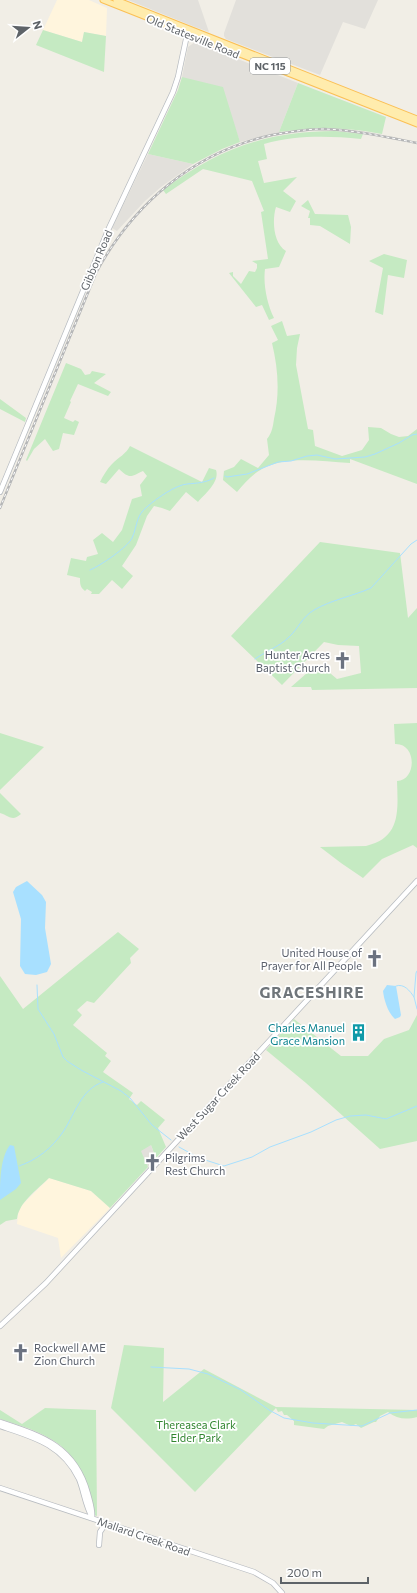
<svg xmlns="http://www.w3.org/2000/svg" width="417" height="1593" font-family="Commissioner,sans-serif">
  <style>
    .commercial { fill: #fff5dd }
    .industrial { fill: #e2e0db }
    .green { fill: #c5eac2 }
    .water { fill: #a8e0ff }
    .lines { fill: none; stroke-linecap: round; stroke-linejoin: round }
    .stream { stroke: #a8e0ff; stroke-width: 1 }
    .secondary-casing { stroke: #b8bcc1; stroke-width: 6 }
    .primary-casing { stroke: #fbc055; stroke-width: 7 }
    .secondary { stroke: #fff; stroke-width: 4.5 }
    .primary { stroke: #ffecad; stroke-width: 5 }
    .rail-casing { stroke: #b5b6b7; stroke-width: 2.5 }
    .rail { stroke: #fff; stroke-width: 1; stroke-dasharray: 3; stroke-linecap: butt }
    .labels { text-anchor: middle; dominant-baseline: central; stroke-width: 3.5; stroke-linejoin: round; paint-order: stroke }
    .shield { fill: #fff; stroke: #8e9295; stroke-width: 1 }
    .shield-label { font-size: 10px; font-weight: bold; fill: #5e6368 }
    .street-label { font-size: 11px; fill: #5e6368; stroke: #fff }
    .worship-label { font-size: 11px; fill: #5b616d; stroke: #fff; text-anchor: end }
    .culture-label { font-size: 11px; fill: #0d838f; stroke: #fff; text-anchor: end }
    .park-label { font-size: 11px; fill: #31852f; stroke: #fff }
    .district-label { font-size: 15px; font-weight: bold; letter-spacing: 1px; fill: #6f757a; stroke: #fff }
  </style>
  <rect width="100%" height="100%" fill="#f1eee6"/>
  <path class="commercial" d="M 57,0 L 89,0 L 107,8 L 106,36 L 84,32 L 82,42 L 43,30 Z
    M 49,1178 L 91,1191 L 110,1208 L 61,1258 L 58,1238 L 17,1224 L 18,1214 L 21,1206 Z"/>
  <path class="industrial" d="M 128,0 L 198,0 L 209,32 L 195,27 Z
    M 236,0 L 378,0 L 365,29 L 343,22 L 320,75 L 226,39 L 224,36 L 224,33 Z
    M 195,42 L 298,83 L 279,132 L 240,142 L 231,116 L 182,77 L 188,47 Z
    M 148,154 L 193,164 L 161,187 L 145,201 L 117,231 L 112,228 Z
    M 148,1138 L 156,1158 L 148,1167 L 139,1148 Z"/>
  <path class="green" d="M 43,30 L 82,42 L 84,32 L 106,36 L 104,72 L 36,45 Z
    M 182,77 L 223,87 L 240,142 L 222,149 L 193,164 L 148,154 L 178,90 Z
    M 298,83 L 386,117 L 382,134 C 345,127 317,127 279,132 Z
    M 335,131 L 363,134 L 361,139 C 328,136 297,135 264,144 L 267,159 L 258,161 L 264,183 L 297,177 L 283,191 L 296,201 L 290,212 L 276,207 C 272,220 273,243 286,251 L 279,267 L 265,269 C 263,284 267,304 274,318 L 269,320 L 262,305 L 256,307 L 229,273 L 233,272 L 233,276 L 241,284 L 249,271 L 255,272 L 257,268 L 257,264 L 252,261 L 268,259 L 261,212 L 264,211 L 252,181 L 203,169 L 166,194 L 163,190 C 218,149 267,131 335,131 Z
    M 308,200 L 315,214 L 348,215 L 351,227 L 350,244 L 320,226 L 310,225 L 310,218 L 308,218 L 310,211 L 301,206 Z
    M 384,254 L 407,260 L 404,278 L 388,275 L 383,315 L 375,312 L 383,268 L 369,261 Z
    M 282,321 L 287,336 L 300,334 L 297,348 L 296,365 L 308,429 L 313,430 L 315,446 L 342,456 L 362,450 L 369,440 L 368,427 L 381,428 L 391,434 L 399,437 L 408,436 L 417,429 L 417,484 L 350,459 L 350,463 C 321,462 288,455 262,469 C 252,474 244,484 237,492 L 223,480 L 224,471 L 234,467 L 241,459 L 258,468 L 269,455 L 267,439 C 272,433 273,426 274,419 C 280,393 278,368 272,343 L 278,340 L 271,326 Z
    M 66,363 L 81,369 L 85,375 L 90,374 L 92,371 L 106,374 L 94,383 L 111,392 L 108,396 L 78,384 L 70,401 L 71,402 L 64,418 L 73,422 L 75,420 L 79,422 L 74,435 L 63,433 L 59,449 L 53,451 L 45,439 L 34,449 L 27,461 L 26,460 Z
    M 0,399 L 26,418 L 25,422 L 0,409 Z
    M 130,446 L 202,482 L 209,468 L 216,470 C 220,482 205,494 198,502 L 186,492 L 170,511 L 162,508 L 154,506 L 147,516 L 136,545 L 122,566 L 133,576 L 122,589 L 112,580 L 99,594 L 91,594 L 92,592 L 87,589 L 85,591 C 80,587 80,584 80,578 L 67,575 L 71,558 L 86,561 L 87,557 L 98,554 L 93,540 L 102,533 L 113,542 L 122,530 L 132,499 L 142,496 L 140,485 L 147,476 L 143,471 C 130,477 130,479 119,469 L 106,484 L 100,482 C 103,476 107,469 112,464 C 119,457 126,454 130,446 Z
    M 320,542 L 400,553 L 408,618 L 417,608 L 417,688 L 312,690 L 311,687 L 291,687 L 307,673 L 324,668 L 337,679 L 361,673 L 359,646 L 338,645 L 324,642 L 282,685 L 231,636 Z
    M 417,723 L 417,848 L 413,845 L 382,859 L 363,878 L 341,863 L 320,847 L 366,846 C 401,838 398,811 397,781 C 417,780 417,743 395,744 L 394,724 Z
    M 0,733 L 44,747 L 0,790 Z
    M 0,793 L 21,814 C 12,822 10,816 0,813 Z
    M 118,932 L 139,949 L 130,958 L 131,963 L 94,1003 L 87,1001 L 77,1010 L 82,1015 L 73,1025 L 107,1053 L 105,1056 L 111,1061 L 103,1072 L 133,1093 L 129,1099 L 137,1105 L 141,1101 L 165,1120 L 158,1128 L 166,1147 L 156,1158 L 151,1145 L 141,1151 L 148,1167 L 110,1208 L 91,1191 L 49,1178 C 37,1190 19,1202 17,1219 L 6,1221 L 0,1225 L 0,976 L 23,1009 Z
    M 417,1015 L 417,1141 L 380,1149 L 306,1083 L 266,1050 L 294,1019 L 341,1056 L 368,1056 L 384,1039 L 409,1030 Z
    M 124,1345 L 164,1348 L 163,1402 L 204,1369 L 276,1407 L 417,1410 L 417,1417 C 406,1420 397,1419 388,1412 L 380,1416 L 376,1422 L 374,1422 L 361,1428 L 356,1424 L 351,1426 L 342,1422 L 328,1426 L 324,1429 L 294,1425 L 294,1421 L 287,1415 L 284,1415 L 282,1411 L 278,1412 L 276,1408 L 195,1492 L 111,1408 Z
    M 45,1408 L 96,1410 L 97,1516 L 94,1515 C 90,1501 86,1485 80,1471 C 66,1438 31,1429 0,1419 L 0,1410 L 22,1424 Z"/>
  <path class="water" d="M 27,881 L 42,895 L 46,902 L 45,928 L 51,964 L 47,972 L 36,975 L 25,974 L 20,966 L 21,919 L 13,892 L 16,887 Z
    M 387,985 L 396,986 L 401,1015 L 400,1017 L 395,1019 C 388,1013 384,1000 383,991 Z
    M 10,1145 L 14,1146 L 21,1183 L 16,1189 L 0,1200 C 0,1182 0,1158 10,1145 Z"/>
  <g class="lines">
    <path class="stream" d="M 225,476 L 227,477 L 247,474 L 278,462 L 291,461 L 307,456 L 317,455 L 335,459 L 365,457 L 375,454 L 399,443 L 412,435 L 417,434
      M 90,570 C 100,566 128,547 132,538 C 138,525 135,516 148,506 C 157,498 176,485 187,484 C 197,483 205,483 214,478
      M 255,659 C 266,651 279,647 289,637 C 298,629 302,617 314,610 C 331,600 353,596 371,588 L 411,544 L 417,540
      M 417,971 L 416,973 L 414,997 L 417,1009
      M 37,985 L 38,1009 L 54,1034 L 63,1057 L 67,1061 L 81,1070 L 121,1091 L 130,1098 L 152,1125 L 171,1140
      M 396,986 C 404,983 410,991 414,997
      M 179,1147 L 199,1158 L 224,1166 L 252,1157 L 270,1147 L 311,1132 L 336,1120 L 350,1116 L 366,1115 L 386,1119 L 417,1106
      M 19,1166 C 37,1160 52,1148 63,1132 C 75,1114 81,1089 103,1082
      M 151,1367 L 189,1369 L 208,1374 L 241,1390 L 269,1410 L 284,1418 L 313,1423 L 362,1426 L 390,1413 L 417,1410"/>
    <defs>
      <path id="secondary" d="M 0,492 L 109,228 L 173,92 L 178,77 L 188,30
        M 0,1326 L 46,1283 L 417,881
        M 0,1422 C 42,1436 75,1446 88,1494 C 90,1502 93,1510 92,1518
        M 0,1426 C 33,1437 62,1444 79,1479 C 84,1491 85,1505 92,1517
        M 0,1488 L 254,1572 L 273,1583 L 282,1593
        M 99,1545 L 100,1532 L 104,1526 L 110,1526"/>
      <path id="primary" d="M 103,0 L 417,124
        M 116,0 L 417,119"/>
    </defs>
    <use href="#secondary" class="secondary-casing"/>
    <use href="#primary" class="primary-casing"/>
    <use href="#secondary" class="secondary"/>
    <use href="#primary" class="primary"/>
    <defs>
      <path id="rail" d="M 0,508 L 96,273 C 133,204 194,152 272,135 C 289,132 306,129 324,129 C 355,130 386,137 417,143"/>
    </defs>
    <use href="#rail" class="rail-casing"/>
    <use href="#rail" class="rail"/>
  </g>
  <defs>
    <symbol id="church-bare" viewBox="-9 -9 18 18"><path d="M-1.2-6h2.4v3.5h3.3v2.4h-3.3V6h-2.4V-.1h-3.3v-2.4h3.3Z" fill="#6b7280" stroke="#fff" stroke-width="2.5" paint-order="stroke"/></symbol>
    <symbol id="building-bare" viewBox="-9 -9 18 18"><path d="M-4-6H4V6H1V3H-1V6H-4ZM-2.5-4.3h1.7v1.8h-1.7ZM.8-4.3h1.7v1.8H.8ZM-2.5-1h1.7V.8h-1.7ZM.8-1h1.7V.8H.8Z" fill="#0f9aa8" stroke="#fff" stroke-width="2.5" paint-order="stroke"/></symbol>
  </defs>
  <g fill-rule="evenodd">
    <use href="#church-bare" x="330" y="648" width="25" height="25"/>
    <use href="#church-bare" x="362" y="946" width="25" height="25"/>
    <use href="#building-bare" x="346" y="1020" width="25" height="25"/>
    <use href="#church-bare" x="140" y="1150" width="25" height="25"/>
    <use href="#church-bare" x="8" y="1340" width="25" height="25"/>
  </g>
  <g class="labels">
    <rect class="shield" x="250" y="58" width="40" height="16" rx="3"/>
    <g class="shield-label">
      <text x="270" y="66">NC 115</text>
    </g>
    <g class="street-label">
      <text transform="translate(193 36) rotate(22)">Old Statesville Road</text>
      <text transform="translate(96 260) rotate(-67)">Gibbon Road</text>
      <text transform="translate(218 1096) rotate(-47)">West Sugar Creek Road</text>
      <text transform="translate(144 1536) rotate(19)">Mallard Creek Road</text>
    </g>
    <g class="worship-label">
      <text x="330" y="654">Hunter Acres<tspan x="330" dy="13">Baptist Church</tspan></text>
      <text x="362" y="952">United House of<tspan x="362" dy="13">Prayer for All People</tspan></text>
      <text x="165" y="1157" text-anchor="start">Pilgrims<tspan x="165" dy="13">Rest Church</tspan></text>
      <text x="34" y="1347" text-anchor="start">Rockwell AME<tspan x="34" dy="13">Zion Church</tspan></text>
    </g>
    <g class="culture-label">
      <text x="345" y="1027">Charles Manuel<tspan x="345" dy="13">Grace Mansion</tspan></text>
    </g>
    <g class="park-label">
      <text x="196" y="1424">Thereasea Clark<tspan x="196" dy="13">Elder Park</tspan></text>
    </g>
    <g class="district-label">
      <text x="312" y="992">GRACESHIRE</text>
    </g>
  </g>
  <g transform="translate(28 28) rotate(73)" stroke="#ffffff" stroke-width="3" paint-order="stroke">
  <path d="M0-3L7 15L0 10L-7 15Z" fill="#5e6368"/>
  <text y="-6" font-size="11" font-weight="bold" text-anchor="middle" fill="#5e6368">N</text>
  </g>
  <path d="M281 1577v6h87v-6" fill="none" stroke="#5e6368" stroke-width="2"/>
  <text x="287" y="1577" font-size="12" fill="#5e6368" stroke="#ffffff" stroke-width="3" paint-order="stroke">200 m</text>
</svg>
